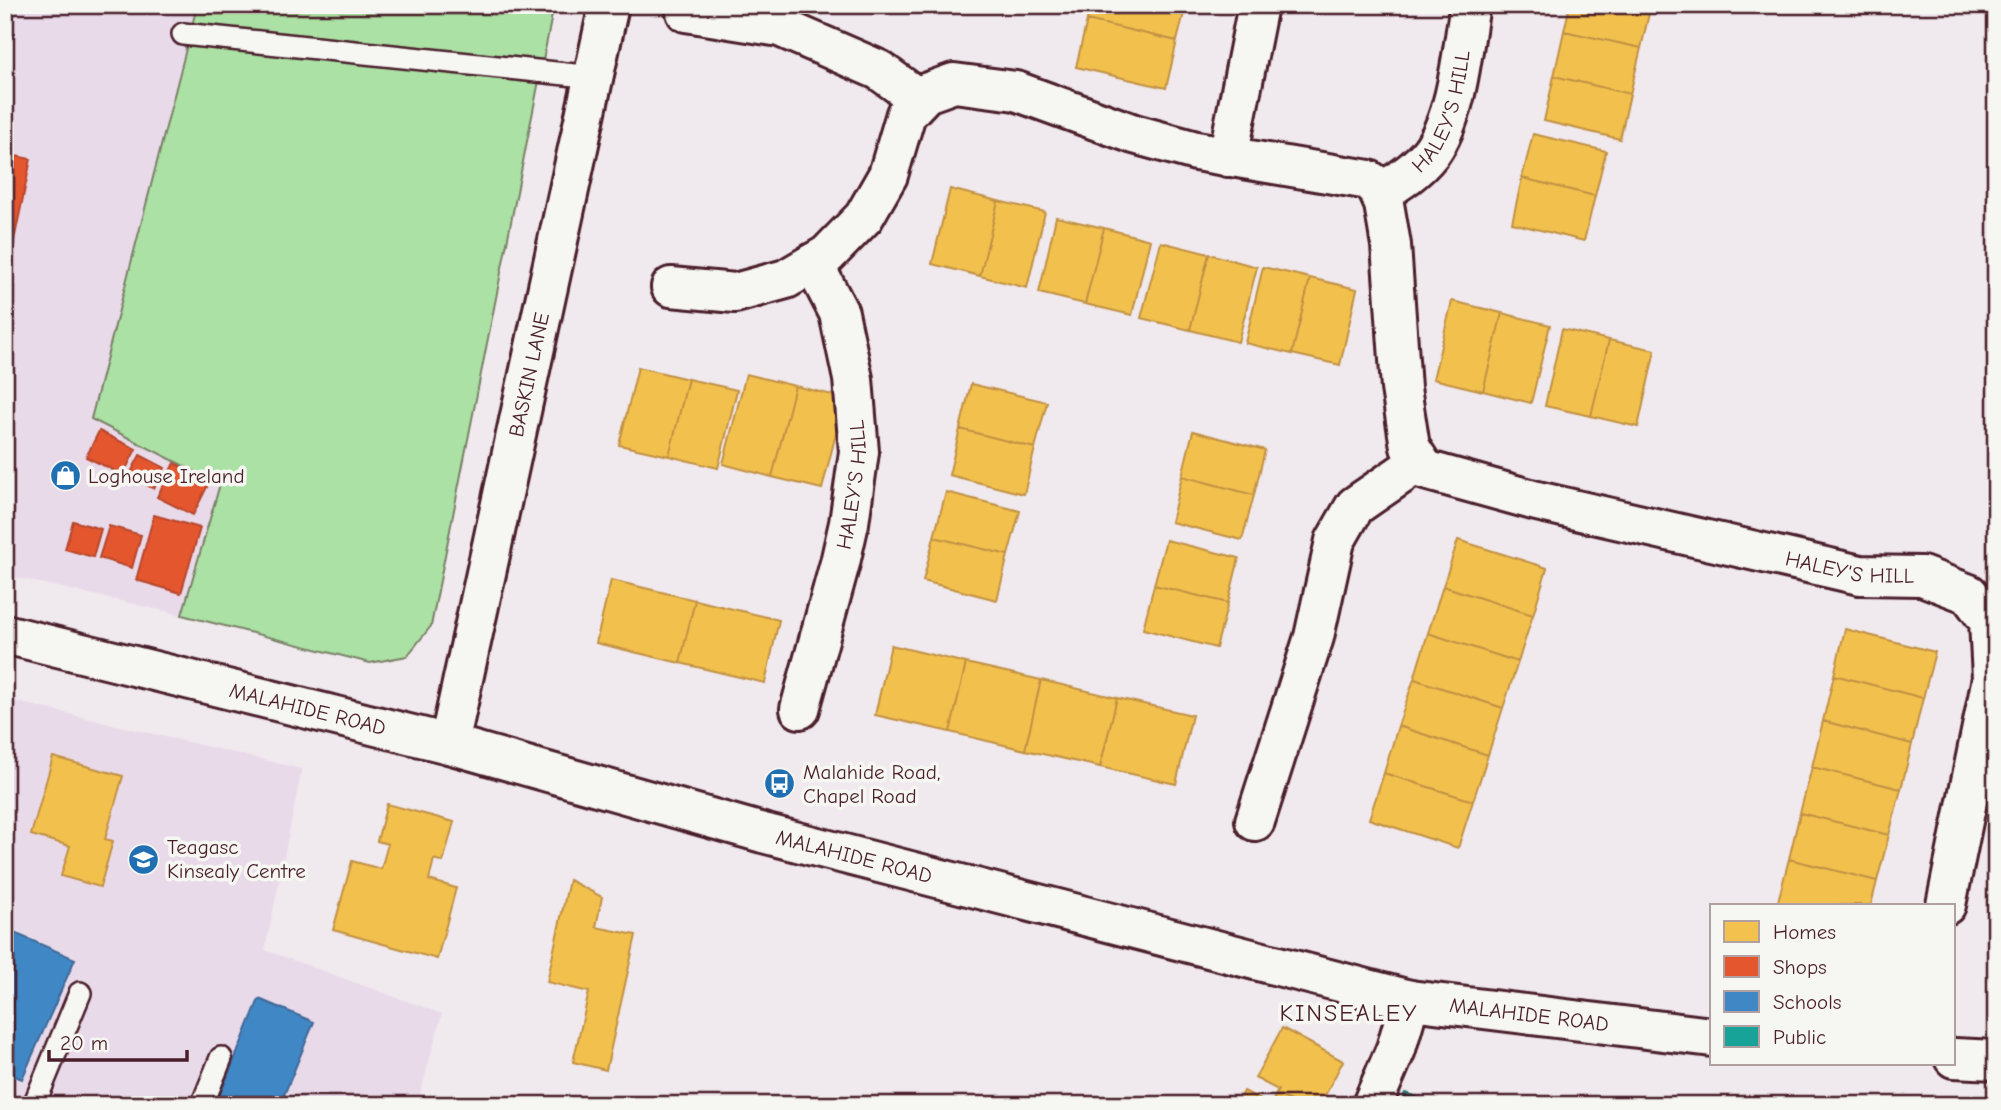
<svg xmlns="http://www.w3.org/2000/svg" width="2001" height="1110" font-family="'Comic Neue',sans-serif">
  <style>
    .built { fill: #e9daea }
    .green { fill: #abe1a4; stroke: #7a8068; stroke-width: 2 }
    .homes { fill: #f2c14e; stroke: #c09044; stroke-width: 2 }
    .shops { fill: #e4572e; stroke: #b6462d; stroke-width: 2 }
    .schools { fill: #3f88c5; stroke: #426897; stroke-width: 2 }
    .public { fill: #17a398; stroke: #267b77; stroke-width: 2 }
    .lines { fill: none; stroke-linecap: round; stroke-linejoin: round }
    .service-casing { stroke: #4a1f2b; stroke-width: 26 }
    .minor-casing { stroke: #4a1f2b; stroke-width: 44 }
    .tertiary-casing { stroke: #4a1f2b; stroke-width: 44 }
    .secondary-casing { stroke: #4a1f2b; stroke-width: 44 }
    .service { stroke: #f6f6f2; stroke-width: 21 }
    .minor { stroke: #f6f6f2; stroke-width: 38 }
    .tertiary { stroke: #f6f6f2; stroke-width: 38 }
    .secondary { stroke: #f6f6f2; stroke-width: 38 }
    .labels { text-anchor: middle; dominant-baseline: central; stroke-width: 7; stroke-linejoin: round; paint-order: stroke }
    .street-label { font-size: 21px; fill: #4a1f2b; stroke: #f6f6f2 }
    .poi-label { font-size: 21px; fill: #4a1f2b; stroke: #f6f6f2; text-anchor: start }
    .quarter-label { font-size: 24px; letter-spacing: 2px; fill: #4a1f2b; stroke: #f6f6f2 }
  </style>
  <rect width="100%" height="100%" fill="#f0e9ee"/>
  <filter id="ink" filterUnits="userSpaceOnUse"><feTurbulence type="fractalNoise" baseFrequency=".0143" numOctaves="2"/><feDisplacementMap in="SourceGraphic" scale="14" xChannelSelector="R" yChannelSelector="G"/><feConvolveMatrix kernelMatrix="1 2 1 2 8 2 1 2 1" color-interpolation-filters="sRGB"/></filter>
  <g filter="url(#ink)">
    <path class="built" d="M 5,5 L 179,5 L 196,9 L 91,418 L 220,484 L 182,615 L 5,575 Z
      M 5,699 L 302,769 L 265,950 L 442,1014 L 417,1105 L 5,1105 Z"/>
    <path class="green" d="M 179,5 L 554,5 L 431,626 L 407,656 L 370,663 L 182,615 L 220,484 L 91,419 L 196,10 Z"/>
    <path class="homes" d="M 1090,5 L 1186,5 L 1177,41 L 1087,20 Z
      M 1570,5 L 1651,5 L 1641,48 L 1564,31 Z
      M 1087,20 L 1177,41 L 1166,88 L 1076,67 Z
      M 1564,31 L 1641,48 L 1630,94 L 1554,76 Z
      M 1554,76 L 1630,94 L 1620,139 L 1544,121 Z
      M 1533,134 L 1606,151 L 1595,196 L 1522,178 Z
      M 1522,178 L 1595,196 L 1584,241 L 1512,223 Z
      M 950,189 L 998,201 L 980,276 L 932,264 Z
      M 998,201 L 1045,212 L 1027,288 L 980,276 Z
      M 1056,217 L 1104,228 L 1085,304 L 1039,293 Z
      M 1104,228 L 1150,240 L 1132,315 L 1085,304 Z
      M 1161,242 L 1209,254 L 1190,330 L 1141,318 Z
      M 1209,254 L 1257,267 L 1238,342 L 1190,330 Z
      M 1263,267 L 1310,278 L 1292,354 L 1245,343 Z
      M 1310,278 L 1357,289 L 1340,365 L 1292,354 Z
      M 1452,301 L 1502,313 L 1483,391 L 1433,379 Z
      M 1502,313 L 1550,325 L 1531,403 L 1483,391 Z
      M 1562,329 L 1609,340 L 1591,416 L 1545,406 Z
      M 1609,340 L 1655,350 L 1638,427 L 1591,416 Z
      M 638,367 L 688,379 L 669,456 L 619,445 Z
      M 746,374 L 795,386 L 772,477 L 723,464 Z
      M 688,379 L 737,390 L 718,468 L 669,456 Z
      M 971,384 L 1047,402 L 1035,448 L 960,429 Z
      M 795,386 L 845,398 L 822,489 L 772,477 Z
      M 960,429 L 1035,448 L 1024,494 L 949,475 Z
      M 1193,431 L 1265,450 L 1254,495 L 1182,476 Z
      M 1182,476 L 1254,495 L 1242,540 L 1171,522 Z
      M 946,492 L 1020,511 L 1008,555 L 934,537 Z
      M 934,537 L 1008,555 L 997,600 L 923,581 Z
      M 1166,540 L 1239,558 L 1228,603 L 1154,585 Z
      M 1458,540 L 1547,568 L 1533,615 L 1443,586 Z
      M 611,580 L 695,600 L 680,663 L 596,643 Z
      M 1154,585 L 1228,603 L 1216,648 L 1143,629 Z
      M 1443,586 L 1533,615 L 1518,662 L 1428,633 Z
      M 695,600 L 779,620 L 765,683 L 680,663 Z
      M 1845,629 L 1935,652 L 1923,698 L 1834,675 Z
      M 1428,633 L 1518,662 L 1503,708 L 1414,679 Z
      M 891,645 L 966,663 L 950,732 L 875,715 Z
      M 966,663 L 1041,680 L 1025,750 L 950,732 Z
      M 1834,675 L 1923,698 L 1912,744 L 1823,721 Z
      M 1414,679 L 1503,708 L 1488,755 L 1398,726 Z
      M 1041,680 L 1117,698 L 1100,767 L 1025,750 Z
      M 1117,698 L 1192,715 L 1176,784 L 1100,767 Z
      M 1823,721 L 1912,744 L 1901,789 L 1812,767 Z
      M 1398,726 L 1488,755 L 1473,801 L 1384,773 Z
      M 53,757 L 123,776 L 105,839 L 113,841 L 100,887 L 61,876 L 70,846 L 31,835 Z
      M 1812,767 L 1901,789 L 1889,835 L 1800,813 Z
      M 1384,773 L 1473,801 L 1458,848 L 1369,819 Z
      M 387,804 L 454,822 L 443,862 L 434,859 L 429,880 L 456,888 L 437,959 L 333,930 L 352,861 L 381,869 L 388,844 L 377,841 Z
      M 1800,813 L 1889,835 L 1877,881 L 1789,859 Z
      M 1789,859 L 1877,881 L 1871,905 L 1777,905 Z
      M 569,880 L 602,897 L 596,927 L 636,935 L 606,1070 L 573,1062 L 589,992 L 547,982 Z
      M 1282,1028 L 1343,1061 L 1320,1105 L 1298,1105 L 1276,1094 L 1278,1090 L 1255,1078 Z
      M 1244,1091 L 1270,1105 L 1237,1105 Z
      M 1276,1094 L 1298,1105 L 1271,1105 Z"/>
    <path class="shops" d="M 5,154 L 31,159 L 5,284 Z
      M 99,431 L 136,449 L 123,475 L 86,457 Z
      M 140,455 L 165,468 L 154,489 L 129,476 Z
      M 174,463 L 210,481 L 193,515 L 157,497 Z
      M 154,515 L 200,528 L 181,593 L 136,580 Z
      M 73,521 L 101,529 L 93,557 L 65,549 Z
      M 109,526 L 141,535 L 132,568 L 99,558 Z"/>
    <path class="schools" d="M 5,929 L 75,959 L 22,1079 L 5,1072 Z
      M 259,999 L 314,1022 L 280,1105 L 216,1105 Z"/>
    <path class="public" d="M 1405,1093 L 1441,1105 L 1400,1105 Z"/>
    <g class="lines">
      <defs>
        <path id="service" d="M 183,34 L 594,77
          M 34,1105 L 80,993
          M 202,1105 L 221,1058"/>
        <g id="minor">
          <path d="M 686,12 L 780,27 L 879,70 L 919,99"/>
          <path d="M 1228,157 L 1258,5"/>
          <path id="s1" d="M 1380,193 C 1399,182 1417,170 1431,152 C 1458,115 1462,50 1470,5"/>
          <path id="s2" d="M 671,287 L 735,293 L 786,279 L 827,255 L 864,217 L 888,175 L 906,114 L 926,93 L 954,83 L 1016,91 L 1134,134 L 1196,151 L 1369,180 L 1375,184 L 1384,204 L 1391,245 L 1401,388 L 1410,447 L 1425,470 L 1537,501 L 1860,575 L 1922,576 L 1969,594 L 1989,621 L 1992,678 L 1946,905"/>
          <path id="s3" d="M 800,709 L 840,563 L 849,523 L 859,452 L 853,379 L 839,313 L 813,263"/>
          <path d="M 1255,821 L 1314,637 L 1335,541 L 1355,506 L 1419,462"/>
        </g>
        <g id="tertiary">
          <path id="s4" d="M 449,744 L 609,5"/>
          <path d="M 1372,1105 L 1396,1049 L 1410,1000"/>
        </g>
        <g id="secondary">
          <path id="s5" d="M 5,634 L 449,744 L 763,833 L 1410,1000 L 1712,1037"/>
          <path d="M 1954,1058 L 1996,1060"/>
        </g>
      </defs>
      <use href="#service" class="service-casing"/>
      <use href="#minor" class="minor-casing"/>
      <use href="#tertiary" class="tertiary-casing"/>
      <use href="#secondary" class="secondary-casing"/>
      <use href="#service" class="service"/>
      <use href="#minor" class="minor"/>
      <use href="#tertiary" class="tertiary"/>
      <use href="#secondary" class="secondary"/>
    </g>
  </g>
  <defs>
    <symbol id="shop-disc" viewBox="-11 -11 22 22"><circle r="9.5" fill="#1f6fb2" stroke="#f6f6f2"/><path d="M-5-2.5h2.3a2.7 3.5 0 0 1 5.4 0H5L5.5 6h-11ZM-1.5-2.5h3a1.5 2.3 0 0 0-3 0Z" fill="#fff"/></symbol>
    <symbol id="bus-disc" viewBox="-11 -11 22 22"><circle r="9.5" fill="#1f6fb2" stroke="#f6f6f2"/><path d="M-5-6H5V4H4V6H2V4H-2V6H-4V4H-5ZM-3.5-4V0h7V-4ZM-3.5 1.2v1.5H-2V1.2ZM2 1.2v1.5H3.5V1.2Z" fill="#fff"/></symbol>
    <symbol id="university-disc" viewBox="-11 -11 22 22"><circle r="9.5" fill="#1f6fb2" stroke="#f6f6f2"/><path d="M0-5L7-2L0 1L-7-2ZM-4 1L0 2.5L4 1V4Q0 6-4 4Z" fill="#fff"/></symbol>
  </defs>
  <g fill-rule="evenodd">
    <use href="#shop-disc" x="48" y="458" width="35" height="35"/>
    <use href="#bus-disc" x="762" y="766" width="35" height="35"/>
    <use href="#university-disc" x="126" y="842" width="35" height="35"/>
  </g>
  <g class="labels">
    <g class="street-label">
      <text stroke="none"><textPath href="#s1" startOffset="108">HALEY'S HILL</textPath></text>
      <text stroke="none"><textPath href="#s4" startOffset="378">BASKIN LANE</textPath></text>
      <text stroke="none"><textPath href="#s3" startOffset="231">HALEY'S HILL</textPath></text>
      <text stroke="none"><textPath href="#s2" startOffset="1554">HALEY'S HILL</textPath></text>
      <text stroke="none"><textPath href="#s5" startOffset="312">MALAHIDE ROAD</textPath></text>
      <text stroke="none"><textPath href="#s5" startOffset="878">MALAHIDE ROAD</textPath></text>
      <text stroke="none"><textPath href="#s5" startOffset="1572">MALAHIDE ROAD</textPath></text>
    </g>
    <g class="poi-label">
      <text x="88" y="476">Loghouse Ireland</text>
      <text x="803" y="772">Malahide Road,<tspan x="803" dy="24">Chapel Road</tspan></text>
      <text x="167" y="847">Teagasc<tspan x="167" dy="24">Kinsealy Centre</tspan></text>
    </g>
    <g class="quarter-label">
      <text x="1349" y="1013">KINSEALEY</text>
    </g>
  </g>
  <rect width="2001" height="1110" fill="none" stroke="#f6f6f2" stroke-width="28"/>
  <rect x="14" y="14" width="1973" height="1082" fill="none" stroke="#4a1f2b" stroke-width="2.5" filter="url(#ink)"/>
  <rect x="1710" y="904" width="245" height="161" fill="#f6f6f2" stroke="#b1a0a2" stroke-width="2"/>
  <rect x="1724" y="921" width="35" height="21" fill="#f2c14e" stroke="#b1a0a2" stroke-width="2"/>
  <text x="1773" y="939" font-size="21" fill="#4a1f2b">Homes</text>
  <rect x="1724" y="956" width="35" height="21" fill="#e4572e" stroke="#b1a0a2" stroke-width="2"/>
  <text x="1773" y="974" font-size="21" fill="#4a1f2b">Shops</text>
  <rect x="1724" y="991" width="35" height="21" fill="#3f88c5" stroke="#b1a0a2" stroke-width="2"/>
  <text x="1773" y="1009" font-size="21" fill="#4a1f2b">Schools</text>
  <rect x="1724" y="1026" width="35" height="21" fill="#17a398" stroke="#b1a0a2" stroke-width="2"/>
  <text x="1773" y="1044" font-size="21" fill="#4a1f2b">Public</text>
  <path d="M49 1050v10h138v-10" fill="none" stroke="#4a1f2b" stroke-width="3.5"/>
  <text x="60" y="1050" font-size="21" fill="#4a1f2b" stroke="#f6f6f2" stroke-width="5" paint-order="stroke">20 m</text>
</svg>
